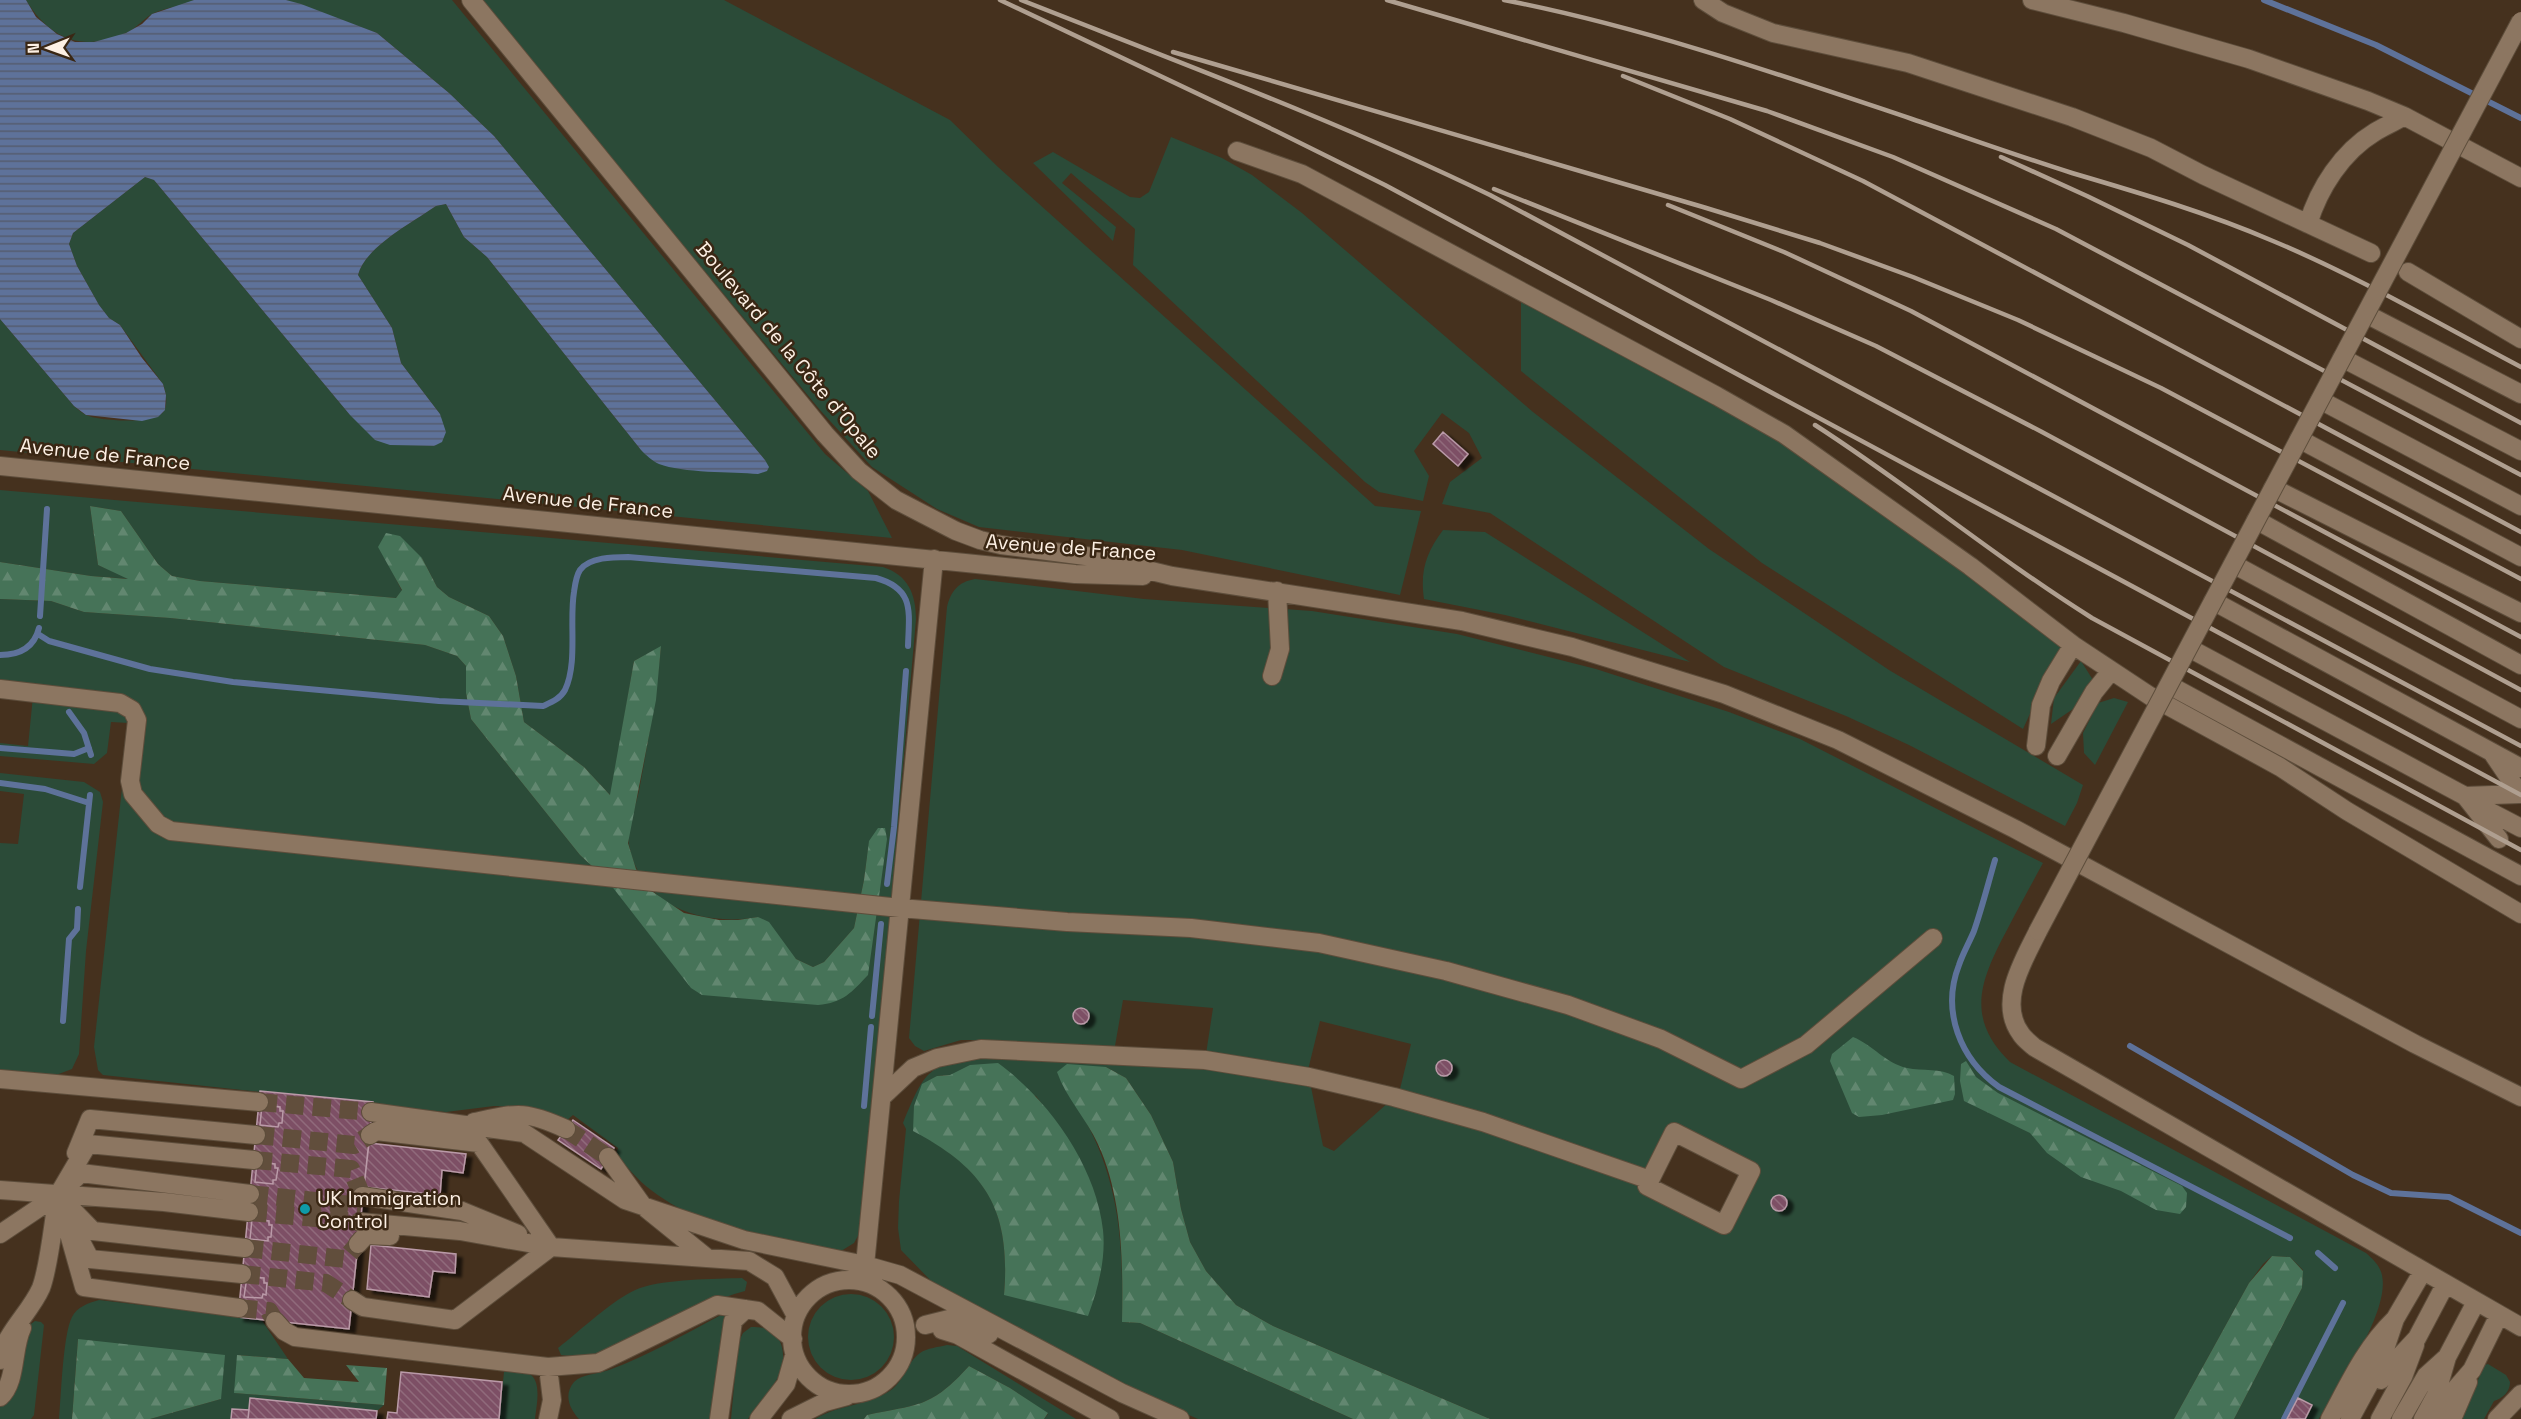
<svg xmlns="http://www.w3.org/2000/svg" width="2521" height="1419" font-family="'Space Grotesk',sans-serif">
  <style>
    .grass { fill: #2b4b38; fill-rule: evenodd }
    .forest { fill: url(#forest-firs) }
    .water { fill: url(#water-rules) }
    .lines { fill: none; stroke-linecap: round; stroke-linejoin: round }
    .stream { stroke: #5e729a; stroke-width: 6 }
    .building { fill: url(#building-back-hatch); stroke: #ba9aa8; stroke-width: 1.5; filter: url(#shadow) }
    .minor-tunnel { stroke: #614e3c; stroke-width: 18; stroke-dasharray: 18 9; stroke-linecap: butt }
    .minor-casing { stroke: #5d4d3b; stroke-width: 20 }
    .minor { stroke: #8c7661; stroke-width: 18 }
    .rail { stroke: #af9f90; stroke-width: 4.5 }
    .minor-bridge-casing { stroke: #5d4d3b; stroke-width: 20; stroke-linecap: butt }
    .minor-bridge { stroke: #8c7661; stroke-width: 18 }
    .culture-dot { fill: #0f9aa8; stroke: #3a2714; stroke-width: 2 }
    .labels { text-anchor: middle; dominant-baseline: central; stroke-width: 5; stroke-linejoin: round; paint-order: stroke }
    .street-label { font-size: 20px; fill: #fdf0e4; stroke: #3a2714 }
    .poi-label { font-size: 20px; fill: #fdf0e4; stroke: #3a2714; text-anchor: start }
  </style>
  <defs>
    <pattern id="forest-firs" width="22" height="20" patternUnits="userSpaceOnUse" patternTransform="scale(1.5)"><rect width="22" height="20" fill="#467358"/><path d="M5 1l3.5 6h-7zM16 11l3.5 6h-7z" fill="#628770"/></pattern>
    <pattern id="water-rules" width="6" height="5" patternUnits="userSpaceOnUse" patternTransform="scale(1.5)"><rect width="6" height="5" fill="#5e729a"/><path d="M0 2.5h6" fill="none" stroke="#555d6f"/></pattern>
    <pattern id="building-back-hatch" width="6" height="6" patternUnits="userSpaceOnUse" patternTransform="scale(1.5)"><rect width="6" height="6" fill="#7d5065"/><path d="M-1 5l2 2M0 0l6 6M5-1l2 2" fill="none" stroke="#906a7b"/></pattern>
    <filter id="shadow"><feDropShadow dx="6" dy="4" stdDeviation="1.5" flood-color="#0009"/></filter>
  </defs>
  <rect width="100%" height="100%" fill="#45311e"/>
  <path class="grass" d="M 26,0 L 194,0 C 182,7 167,7 154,13 C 145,17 138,27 128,32 C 85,53 50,40 26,0 Z
    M 286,0 L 452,0 L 825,454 L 868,491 L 892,538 L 0,450 L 0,319 L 74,406 C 78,409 82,413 86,415 C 99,421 155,425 164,411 C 168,404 166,392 163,384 L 120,325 L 109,318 L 99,305 L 77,266 L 69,244 L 73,233 L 145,177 L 154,180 L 350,415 L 440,414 L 401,363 L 392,328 L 358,275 C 365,247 413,222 436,206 L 446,204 L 464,237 L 487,257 L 641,450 L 660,464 L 765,460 L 494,136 L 449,93 L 377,33 Z
    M 480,0 L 724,0 L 950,120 L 998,167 L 1375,506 L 1421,511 L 1400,595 L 1182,550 L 979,527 L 937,509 L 872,467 L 820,410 Z
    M 1171,137 L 1222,158 L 1252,175 L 1302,213 L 1533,412 L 1709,549 L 1889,670 L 2083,785 L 2077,803 L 2065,826 L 1909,745 L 1846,716 L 1724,667 L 1490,513 L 1442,504 L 1450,482 L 1482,458 L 1469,433 L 1442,413 L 1414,451 L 1429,476 L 1423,501 L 1379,492 L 1365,482 L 1133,265 L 1135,229 L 1071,173 L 1062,183 L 1116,227 L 1113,241 L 1033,163 L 1053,152 L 1130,197 L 1140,198 L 1149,192 Z
    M 1521,295 L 1767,430 L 2063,642 L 2023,729 L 1762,563 L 1521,371 Z
    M 0,490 L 883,567 C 908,575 916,594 916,619 L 872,1121 L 859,1234 L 854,1243 L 841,1251 C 776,1240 706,1232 651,1190 C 638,1181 627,1166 616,1155 L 618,1148 L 573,1115 L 565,1122 L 525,1107 L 494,1106 L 446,1112 L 103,1075 L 98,1070 L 94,1047 L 129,723 L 111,722 L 107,753 L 94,764 L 0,756 L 0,743 L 28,746 L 33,696 L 0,692 L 0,599 L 51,601 L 84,612 L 170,618 L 425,645 L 457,656 L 466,666 L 466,693 L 471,719 L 580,855 L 607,880 L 852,991 L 869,841 L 864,880 L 854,928 L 824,962 L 813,967 L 796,959 L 758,917 C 703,927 640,906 629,845 C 626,833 636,805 639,791 C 648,743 656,696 661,647 L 634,661 L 611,796 L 584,767 L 524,722 L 516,676 L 503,636 L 489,616 L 449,597 L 437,587 L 422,558 L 394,575 L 402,591 L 396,598 L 200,581 L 172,576 L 158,564 L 121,511 L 90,506 L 98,565 L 131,579 L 91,576 L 0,562 Z
    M 1443,530 L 1485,532 L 1690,662 L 1505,615 L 1424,599 C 1420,571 1426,553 1443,530 Z
    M 975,579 L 1144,599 L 1312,611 L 1457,634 L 1596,669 L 1729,712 L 1800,739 L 2043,863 C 2031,885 2019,907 2008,928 C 1981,979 1964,1017 2010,1062 L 2366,1253 C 2373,1259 2380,1266 2382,1275 C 2390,1313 2338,1385 2319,1419 L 2234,1419 L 2302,1288 L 2303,1270 L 2290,1257 L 2272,1256 L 2263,1264 L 2249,1283 L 2174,1419 L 1490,1419 L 1273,1326 L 1236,1305 L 1206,1271 L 1190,1242 L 1181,1209 L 1173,1162 L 1151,1115 L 1126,1078 L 1106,1067 L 1084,1118 C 1121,1185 1123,1247 1122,1322 L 1140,1323 L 1353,1419 L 1198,1419 L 1135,1391 L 936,1286 L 901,1250 L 898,1228 L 899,1201 L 906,1129 L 903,1123 C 924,1073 928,1060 986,1059 C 1096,1062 1204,1060 1311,1087 L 1323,1146 L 1334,1151 L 1399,1093 L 1411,1044 L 1320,1021 L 1308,1070 L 1206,1054 L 1213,1008 L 1123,1000 L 1115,1046 L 979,1040 L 961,1040 L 924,1051 L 915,1046 L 909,1038 L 947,607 C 951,591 958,582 975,579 ZM 950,1075 L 1036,1096 L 1064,1134 L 1088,1179 L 1097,1203 L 1103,1231 L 1099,1281 L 1004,1295 C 1011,1210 987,1170 913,1130 L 937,1076 ZM 1674,1132 L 1751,1171 L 1724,1225 L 1647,1186 Z
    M 2081,661 L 2093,680 L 2076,707 L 2051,724 L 2054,698 Z
    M 2114,698 L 2128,702 L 2095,765 L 2084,753 L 2083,733 L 2098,703 Z
    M 0,773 L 84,782 L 100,792 L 103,802 L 86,951 L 79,1054 L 72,1069 L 56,1075 L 0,1070 L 0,843 L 18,844 L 24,794 L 0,791 Z
    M 742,1278 L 747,1282 L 745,1291 C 684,1306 626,1364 561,1355 L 558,1348 C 580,1331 615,1297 640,1288 C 666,1279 714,1279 742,1278 Z
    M808 1337a43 43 0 1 1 86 0a43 43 0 1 1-86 0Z
    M 99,1300 L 261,1319 L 288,1359 L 238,1355 L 235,1393 L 384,1405 L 377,1411 L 250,1398 L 249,1410 L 232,1409 L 231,1419 L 150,1419 L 221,1399 L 78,1339 L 72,1419 L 59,1419 C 61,1397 63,1334 72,1317 C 77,1307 88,1303 99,1300 Z
    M 721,1315 L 726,1317 L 713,1419 L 579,1419 C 570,1409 563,1395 574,1382 C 582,1374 598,1374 609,1370 C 647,1356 685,1334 721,1315 Z
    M 35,1321 L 41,1322 L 44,1325 L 34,1415 L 31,1419 L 0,1419 L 0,1405 L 28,1326 Z
    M 751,1327 C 764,1327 776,1329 781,1344 C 791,1375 763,1395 748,1419 L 731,1419 L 738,1343 L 743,1333 Z
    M 947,1345 L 957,1346 L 1076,1419 L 1044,1419 L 1048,1414 L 1010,1388 L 969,1366 C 931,1408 919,1404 867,1415 L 864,1419 L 815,1419 C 838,1405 865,1406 888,1392 C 904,1383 906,1363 920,1353 C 927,1348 939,1347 947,1345 Z
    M 2488,1364 L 2506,1375 L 2510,1382 C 2510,1392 2503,1398 2494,1401 L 2484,1419 L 2458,1419 L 2476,1385 L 2484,1365 Z
    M 504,1372 C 510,1372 522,1371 528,1373 C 543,1380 536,1407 535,1419 L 499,1419 Z"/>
  <path class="forest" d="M 90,506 L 121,511 L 158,564 L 172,576 L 200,581 L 396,598 L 402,590 L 378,547 L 386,533 L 400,536 L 422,558 L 437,587 L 449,597 L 489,616 L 503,636 L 516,676 L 524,722 L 584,767 L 610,795 L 634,661 L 661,646 L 656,700 L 628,843 L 636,869 L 653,892 L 684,913 L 719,920 L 738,920 L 758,917 L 769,922 L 796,959 L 813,967 L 824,962 L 854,928 L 864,880 L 869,841 L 878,828 L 885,828 L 887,839 L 868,975 C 852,992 843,1003 818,1005 L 702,995 L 691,988 L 607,880 L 580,855 L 471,719 L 466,693 L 466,666 L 457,656 L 425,645 L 170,618 L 84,612 L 51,601 L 0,599 L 0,562 L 91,576 L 128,579 L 98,565 Z
    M 1853,1037 C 1873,1045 1885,1063 1907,1068 C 1922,1071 1941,1068 1954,1076 L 1955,1094 L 1953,1100 L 1882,1115 L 1859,1117 L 1852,1113 L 1830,1061 L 1832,1054 Z
    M 1966,1061 L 1976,1077 L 1998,1093 L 2182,1186 L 2187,1193 L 2186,1207 L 2180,1214 L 2156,1210 L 2121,1191 L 2081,1177 L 2047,1153 L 2030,1133 L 1964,1101 L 1960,1081 L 1961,1064 Z
    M 998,1063 C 1049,1100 1096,1166 1103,1230 C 1106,1259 1098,1289 1088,1316 L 1004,1295 C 1011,1211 987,1170 913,1131 L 914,1106 L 922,1084 L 937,1076 L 950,1075 L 970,1065 Z
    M 1067,1064 L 1106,1067 L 1126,1078 L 1151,1115 L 1173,1162 L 1181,1209 L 1190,1242 L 1206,1271 L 1236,1305 L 1273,1326 L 1490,1419 L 1353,1419 L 1140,1323 L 1122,1322 C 1123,1263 1123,1199 1098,1144 C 1086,1118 1066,1098 1057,1072 Z
    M 2272,1256 L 2290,1257 L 2303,1271 L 2302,1288 L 2234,1419 L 2174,1419 L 2249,1283 Z
    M 78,1339 L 225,1355 L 221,1399 L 150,1419 L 72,1419 Z
    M 237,1355 L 288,1359 L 304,1378 L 359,1382 L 346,1365 L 387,1368 L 384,1405 L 234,1393 Z
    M 969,1366 L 1010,1388 L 1048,1413 L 1044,1419 L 864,1419 L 867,1415 C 919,1404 931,1408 969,1366 Z"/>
  <path class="water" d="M 0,0 L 26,0 L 36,17 L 57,34 L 75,42 L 94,42 L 126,33 L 142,24 L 152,14 L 194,0 L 286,0 L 301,4 L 377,33 L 449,93 L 494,136 L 765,460 L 769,467 L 767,471 L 758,474 C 733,472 682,473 659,464 C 652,461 646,455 641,450 L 487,257 L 464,237 L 446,204 L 436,206 C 413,222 365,247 358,275 L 392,328 L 401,363 L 440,414 L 446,432 L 442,442 L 434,446 L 390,445 L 375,440 L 350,415 L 154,180 L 145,177 L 73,233 L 69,244 L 77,266 L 99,305 L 109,318 L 120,325 L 142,358 L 163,384 L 166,395 L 165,410 L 158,417 L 142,421 L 86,415 L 74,406 L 0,319 Z"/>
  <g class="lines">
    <path class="stream" d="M 2264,0 L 2376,45 L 2521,118
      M 40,616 L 47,509
      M 38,634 L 49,641 L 150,669 L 233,682 L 439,701 L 543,706 C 552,702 560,699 565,690 C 578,663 569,621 574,592 C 575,585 576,576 580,570 C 589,557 614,557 628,557 L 876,578 C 915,589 909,612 908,646
      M 0,655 C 19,655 34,648 39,628
      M 69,712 L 84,733 L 91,755
      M 0,748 L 74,754 L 89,748
      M 0,783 L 45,789 L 89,803
      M 1995,860 C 1988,884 1982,908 1974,931 C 1969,943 1963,953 1959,965 C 1941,1011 1960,1059 1999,1087 L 2290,1238
      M 887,884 L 894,827 L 906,671
      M 80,887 L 90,795
      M 872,1016 L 881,924
      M 63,1021 L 69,939 L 77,929 L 78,909
      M 2130,1046 L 2353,1175 L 2391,1193 L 2449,1197 L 2521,1233
      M 864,1106 L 871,1027
      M 2318,1253 L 2335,1268
      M 2284,1419 L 2343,1303"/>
  </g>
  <path class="building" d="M 1443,432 L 1468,454 L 1458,466 L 1433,444 Z
    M1073 1016a8 8 0 1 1 16 0a8 8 0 1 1-16 0Z
    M1436 1068a8 8 0 1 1 16 0a8 8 0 1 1-16 0Z
    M 260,1091 L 373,1102 L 349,1329 L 238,1317 Z
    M 262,1105 L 280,1107 L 280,1111 L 283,1111 L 282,1123 L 279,1123 L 278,1127 L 260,1125 Z
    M 573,1120 L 614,1148 L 601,1169 L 558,1140 Z
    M 369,1143 L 466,1154 L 463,1173 L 442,1170 L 440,1195 L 364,1187 Z
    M 257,1162 L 275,1164 L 275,1168 L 278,1168 L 276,1180 L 273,1180 L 273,1184 L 255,1182 Z
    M1771 1203a8 8 0 1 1 16 0a8 8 0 1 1-16 0Z
    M 252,1219 L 269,1221 L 269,1225 L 272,1225 L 271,1237 L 268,1237 L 268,1241 L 250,1239 Z
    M 371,1245 L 456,1254 L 455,1273 L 433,1271 L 429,1297 L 367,1289 Z
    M 247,1277 L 264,1278 L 264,1283 L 267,1283 L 266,1295 L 263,1294 L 262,1298 L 244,1297 Z
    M 401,1372 L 502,1382 L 499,1419 L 387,1419 L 388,1412 L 397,1413 Z
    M 250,1398 L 377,1411 L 376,1419 L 248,1419 Z
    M 2298,1398 L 2312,1405 L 2305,1419 L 2287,1419 Z
    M 232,1409 L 249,1410 L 248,1419 L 231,1419 Z"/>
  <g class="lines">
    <path class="minor-tunnel" d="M 259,1102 L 371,1112
      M 566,1129 L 608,1157
      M 256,1135 L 354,1145 L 370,1135
      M 254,1160 L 351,1169 L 362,1196
      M 250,1194 L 361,1206
      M 249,1212 L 360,1222
      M 245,1248 L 345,1259 L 358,1244
      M 242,1274 L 326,1283 L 352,1300
      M 239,1308 L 269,1311 L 275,1321"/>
    <defs>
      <path id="minor" d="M 471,0 L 825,434 L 859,471 L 896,500 L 956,531 L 980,540 L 1001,545 L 1093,557 L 1172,576 L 1462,621 L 1572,647 L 1724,694 L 1838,740 L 2015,829 L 2415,1044 L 2521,1097
        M 1703,0 L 1723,13 L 1773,33 L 1908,63 L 2072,117 L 2151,148 L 2203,175 L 2371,253
        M 2032,0 L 2124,23 L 2249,59 L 2368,101 L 2404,116 L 2521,178
        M 1237,151 L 1302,174 L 1717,396 L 1784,434 L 1970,566 L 2073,645
        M 2308,224 C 2319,188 2342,152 2375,132 C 2385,126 2395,122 2404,116
        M 2408,272 L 2521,339
        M 2366,314 L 2521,394
        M 2342,358 L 2521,451
        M 2320,400 L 2521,506
        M 2299,439 L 2521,557
        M 0,466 L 1075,574 L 1143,576
        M 2273,488 L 2521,613
        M 2256,520 L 2521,665
        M 2233,564 L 2521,719
        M 2213,601 L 2521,768
        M 2189,648 L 2465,796 L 2499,839
        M 1272,676 L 1280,649 L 1277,591
        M 2169,685 L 2521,876
        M 0,689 L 120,703 L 132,710 L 137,720 L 130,781 L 133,794 L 158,824 L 171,831 L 900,908 L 1067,922 L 1191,928 L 1319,943 L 1446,971 L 1568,1005 L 1661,1039 L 1741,1079 L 1806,1045 L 1933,938
        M 2036,746 L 2041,705 L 2051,681 L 2073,645 L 2150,696 L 2280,767 L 2347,811 L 2521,914
        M 2493,754 L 2520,794
        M 2057,756 L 2094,692 L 2111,671
        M 2465,796 L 2520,794
        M 2477,805 L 2521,828
        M 2038,931 C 2024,960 1997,1002 2021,1034 C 2024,1039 2030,1043 2034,1047 L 2521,1327
        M 0,1079 L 259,1102
        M 882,1097 L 913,1068 L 937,1058 L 981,1049 L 1205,1060 L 1309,1077 L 1394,1097 L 1483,1122 L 1650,1180
        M 371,1112 L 524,1133 L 625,1200 L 744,1240 L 865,1265 L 900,1275 L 1122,1393 L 1180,1419
        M 474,1122 C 518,1113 524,1110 566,1129
        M 1674,1132 L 1751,1171 L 1724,1225 L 1647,1186 Z
        M 370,1135 L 376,1131 L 479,1143 L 551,1247
        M 76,1153 L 90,1119 L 256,1135
        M 608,1157 L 643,1206 L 706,1257
        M 0,1190 L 164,1202 L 249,1212
        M 59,1196 L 93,1231 L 245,1248
        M 362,1196 L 462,1211 L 518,1234
        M 360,1222 L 460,1231 L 551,1247 L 749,1261 L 775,1277 L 796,1316
        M 76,1232 L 90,1259 L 242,1274
        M 0,1234 L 58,1195 L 81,1173 L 250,1194
        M 358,1244 L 366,1235 L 390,1236
        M 865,1265 L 934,559
        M792 1337a57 57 0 1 1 114 0a57 57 0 1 1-114 0Z
        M 352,1300 L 363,1307 L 455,1320 L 551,1247
        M 239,1308 L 84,1287 L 58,1195 L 88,1144 L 254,1160
        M 275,1321 L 284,1331 L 295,1337 L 548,1367 L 598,1363 L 717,1305 L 758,1311 L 793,1339
        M 925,1325 L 949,1319 L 989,1334
        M 942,1330 L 958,1335 L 1110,1419
        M 0,1360 C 5,1333 30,1313 41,1288 C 49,1267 53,1224 57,1201
        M 548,1367 L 552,1400 L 548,1419
        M 2381,1380 L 2388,1369 L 2417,1338 L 2445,1285
        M 0,1397 C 17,1382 12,1348 22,1328
        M 719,1419 L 733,1321 L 746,1309
        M 759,1419 L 786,1384 L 794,1356
        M 791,1419 L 825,1402 L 847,1396
        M 2330,1419 C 2349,1384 2365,1348 2394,1320
        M 2350,1419 L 2380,1364 L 2395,1319 L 2423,1271
        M 2380,1419 L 2403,1377 L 2415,1345
        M 2401,1419 L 2426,1376 L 2447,1357
        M 2423,1419 L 2436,1395 L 2447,1357 L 2476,1302
        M 2436,1419 L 2446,1400 L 2472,1370 L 2499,1315
        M 2452,1419 L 2468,1382
        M 2497,1419 L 2521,1394"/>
    </defs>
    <use href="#minor" class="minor-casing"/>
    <use href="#minor" class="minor"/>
    <path class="rail" d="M 1000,0 L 1276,131 L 1385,185 L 2521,795
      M 1021,0 C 1178,62 1338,121 1490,195 L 2521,746
      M 1387,0 L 1767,111 L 1893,157 L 2056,229 L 2521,475
      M 1504,0 C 1643,27 1778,74 1912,119 C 1965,137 2018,156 2072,173 C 2140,193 2208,213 2273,241 C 2359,277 2439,324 2521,367
      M 1173,52 L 1703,207 L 1820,243 L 1913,277 L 2018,320 L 2161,388 L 2521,579
      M 1623,76 L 1730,119 L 1863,181 L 2521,532
      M 2001,157 L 2087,196 L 2188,245 L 2521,423
      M 1494,189 L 1771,300 L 1876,346 L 2042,432 L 2521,690
      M 1668,205 L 1784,252 L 1911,311 L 2521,637
      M 1815,425 C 1910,486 1996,558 2092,618 L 2521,850"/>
    <defs>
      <path id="minor-bridge" d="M 2038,931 L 2521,21"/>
    </defs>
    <use href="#minor-bridge" class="minor-bridge-casing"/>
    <use href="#minor-bridge" class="minor-bridge"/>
  </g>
  <circle class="culture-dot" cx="305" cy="1209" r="6"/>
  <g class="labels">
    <g class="street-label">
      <text transform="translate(789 350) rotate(50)">Boulevard de la Côte d'Opale</text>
      <text transform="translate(105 454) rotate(6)">Avenue de France</text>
      <text transform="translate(588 502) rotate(6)">Avenue de France</text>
      <text transform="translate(1071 547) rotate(4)">Avenue de France</text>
    </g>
    <g class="poi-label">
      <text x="317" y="1198">UK Immigration<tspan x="317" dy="23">Control</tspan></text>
    </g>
  </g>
  <g transform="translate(48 48) rotate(269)" stroke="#3a2714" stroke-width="4.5" paint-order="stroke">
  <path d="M0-4.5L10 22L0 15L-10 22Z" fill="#fdf0e4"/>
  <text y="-9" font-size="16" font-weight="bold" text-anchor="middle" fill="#fdf0e4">N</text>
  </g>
</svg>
